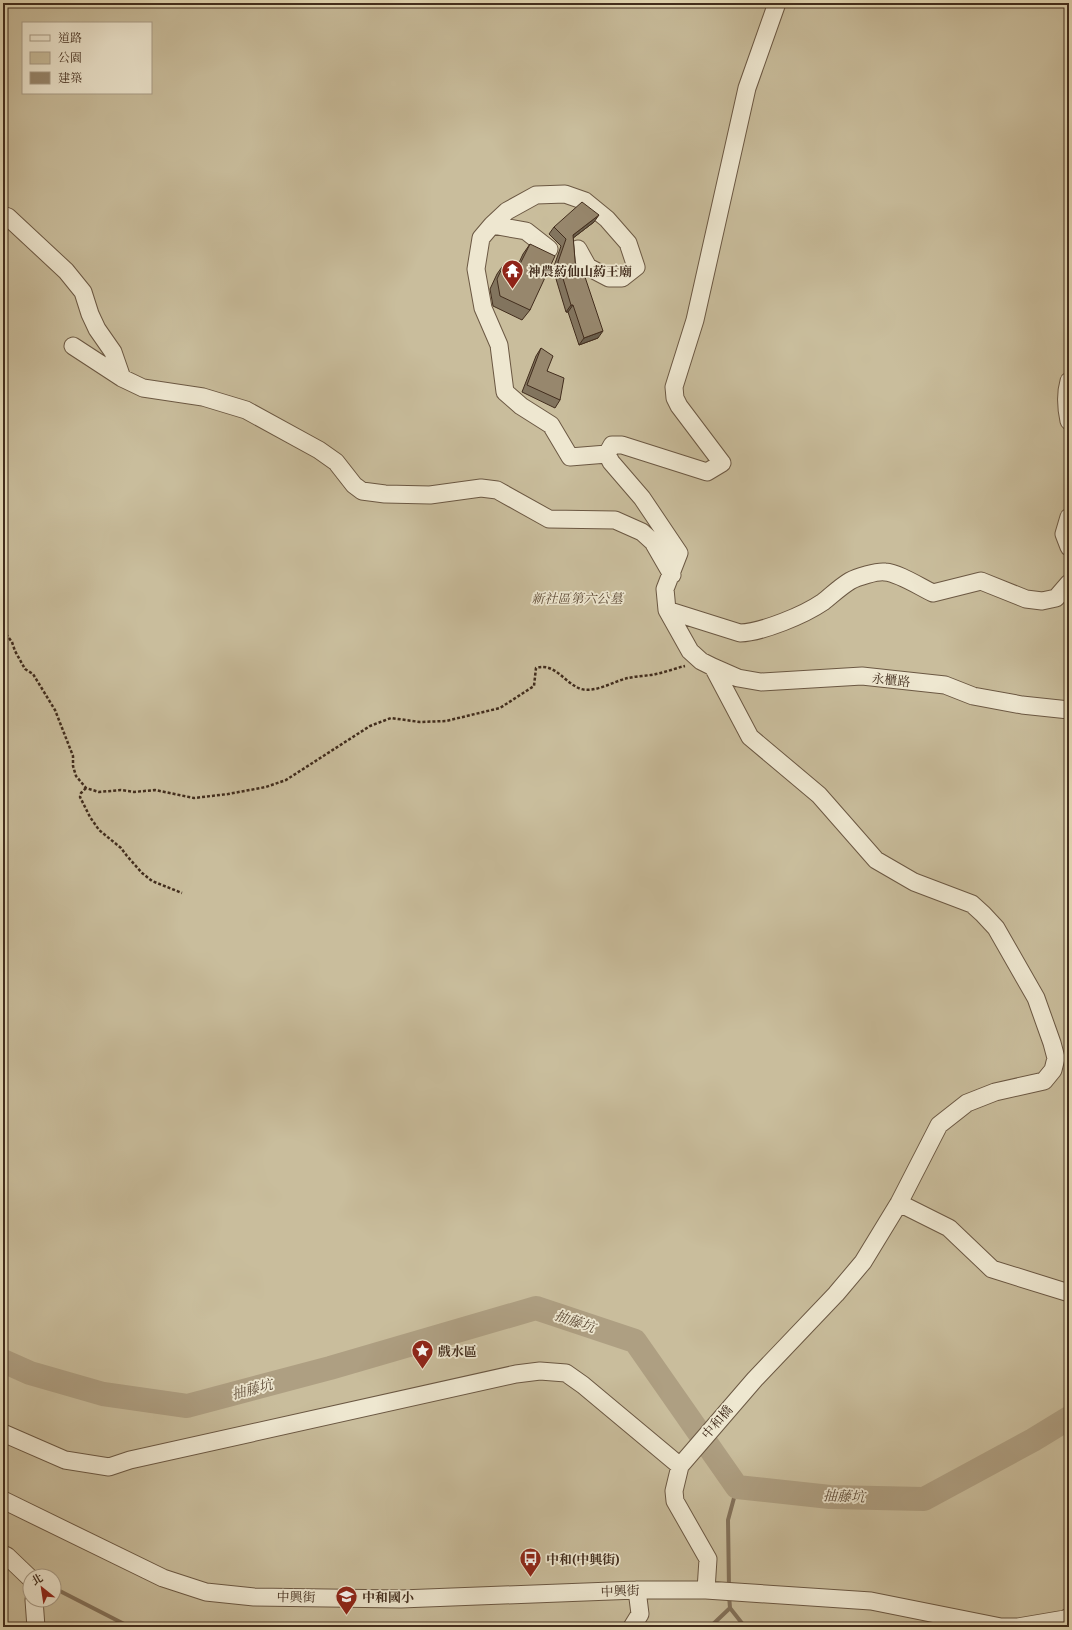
<svg xmlns="http://www.w3.org/2000/svg" width="1072" height="1630" font-family="'Gentium Book Plus','Noto Serif TC',serif">
  <style>
    .green { fill: #c9bd9c; stroke: #86755c; fill-rule: evenodd }
    .lines { fill: none; stroke-linecap: round; stroke-linejoin: round }
    .stream { stroke: #83715a; stroke-width: 4 }
    .river { stroke: #ae9f82; stroke-width: 24 }
    .minor-casing { stroke: #6b5843; stroke-width: 19 }
    .path { stroke: #422d1d; stroke-width: 2.5; stroke-dasharray: 3 2; stroke-linecap: butt }
    .minor { stroke: #eee7d0; stroke-width: 17 }
    .wall { fill: #82745e; stroke: #422d1d }
    .shaded-wall { fill: #6a5e4c; stroke: #422d1d }
    .building { fill: #97876d; stroke: #422d1d }
    .labels { text-anchor: middle; dominant-baseline: central; stroke-width: 3.5; stroke-linejoin: round; paint-order: stroke }
    .poi-label { font-size: 13px; font-weight: bold; fill: #422d1d; stroke: #eee7d0; text-anchor: start }
    .park-label { font-size: 13px; font-style: italic; fill: #5d4a36; stroke: #eee7d0 }
    .street-label { font-size: 13px; fill: #422d1d; stroke: #eee7d0 }
    .water-label { font-size: 14px; font-style: italic; fill: #5d4a36; stroke: #eee7d0 }
  </style>
  <rect width="100%" height="100%" fill="#e5dab6"/>
  <filter id="stains"><feTurbulence type="fractalNoise" baseFrequency=".005" numOctaves="4"/><feColorMatrix values="0 0 0 0 .2 0 0 0 0 .09 0 0 0 0 .02 0 0 0 .5 -.17"/></filter>
  <radialGradient id="worn" r=".72"><stop offset=".6" stop-color="#630" stop-opacity="0"/><stop offset="1" stop-color="#630" stop-opacity=".3"/></radialGradient>
  <path class="green" d="M 3,3 L 1069,3 L 1069,1627 L 3,1627 ZM 23,23 L 151,23 L 151,93 L 23,93 ZM 30,1576 L 54,1576 L 54,1600 L 30,1600 Z"/>
  <g class="lines">
    <path class="stream" d="M 54,1588 L 130,1627
      M 729,1588 L 728,1520 L 737,1487
      M 729,1595 L 730,1608 L 745,1627
      M 710,1627 L 730,1608"/>
    <path class="river" d="M 3,1361 L 30,1373 L 103,1394 L 187,1406 L 330,1368 L 536,1308 L 635,1341 L 737,1487 L 830,1497 L 924,1499 L 1033,1440 L 1069,1418"/>
    <defs>
      <path id="minor" d="M 3,215 L 8,217 L 66,271 L 83,292 L 90,314 L 97,329 L 113,352 L 122,378
        M 492,225 L 507,211 L 536,195 L 565,194 L 585,201 L 607,219 L 628,243 L 636,267 L 622,278 L 609,278 L 588,267 L 578,249
        M 549,249 L 526,231 L 492,225 L 481,238 L 476,269 L 483,308 L 499,345 L 505,392 L 521,406 L 551,425 L 570,457 L 607,454
        M 73,346 L 122,378 L 143,388 L 203,397 L 246,410 L 319,450 L 336,462 L 354,485 L 362,491 L 385,494 L 430,495 L 481,488 L 497,490 L 549,519 L 615,520 L 642,532 L 653,542 L 672,575
        M 1069,381 C 1065,395 1066,407 1069,421
        M 1069,517 L 1064,534 L 1069,547
        M 667,610 L 740,633 C 763,632 804,615 823,602 C 832,595 840,587 850,581 C 857,577 877,571 885,572 C 899,573 920,587 933,593 L 981,581 L 1026,599 L 1042,601 L 1056,598 L 1069,583
        M 713,667 L 738,678 L 761,682 L 862,676 L 945,685 L 973,696 L 1022,705 L 1069,710
        M 899,1203 L 949,1228 L 992,1269 L 1069,1293
        M 3,1433 L 65,1460 L 109,1467 L 130,1460 L 516,1374 L 540,1371 L 566,1373 L 583,1385 L 680,1466
        M 3,1500 L 163,1578 L 206,1592 L 254,1597 L 401,1599 L 637,1590 L 706,1590 L 871,1601 L 1001,1627 L 1018,1627 L 1065,1619 L 1069,1617
        M 3,1554 L 7,1556 L 30,1578
        M 706,1590 L 708,1559 L 675,1501 L 674,1491 L 680,1466 L 755,1379 L 836,1294 L 863,1262 L 899,1203 L 939,1125 L 967,1103 L 995,1092 L 1044,1081 L 1053,1070 L 1056,1058 L 1052,1043 L 1036,998 L 996,928 L 983,914 L 972,904 L 914,882 L 876,860 L 819,795 L 750,737 L 713,667 L 701,661 L 690,651 L 667,610 L 665,589 L 679,553 L 642,498 L 611,462 L 607,454 L 612,445 L 622,445 L 707,472 L 722,463 L 679,406 L 675,398 L 674,387 L 695,320 L 747,88 L 777,3
        M 34,1600 L 36,1627
        M 632,1627 L 640,1614 L 637,1590"/>
    </defs>
    <use href="#minor" class="minor-casing"/>
    <path class="path" d="M 3,630 L 12,642 L 15,651 L 25,669 L 33,674 L 55,710 L 73,756 L 73,766 L 76,776 L 86,788 L 99,792 L 121,790 L 134,792 L 155,790 L 194,798 L 228,794 L 266,787 L 286,780 L 370,726 L 391,718 L 420,722 L 446,721 L 500,708 L 534,686 L 536,668 C 555,662 564,683 581,689 C 596,693 614,681 628,678 C 637,676 647,676 656,674 C 666,672 676,668 685,666
      M 86,788 L 81,793 L 80,797 L 90,817 L 99,830 L 121,848 L 127,856 L 142,873 L 152,881 L 182,893"/>
    <use href="#minor" class="minor"/>
  </g>
  <path class="wall" d="M 594,222 L 573,238 L 576,272 L 598,338 L 579,345 L 568,312 L 566,312 L 553,269 L 561,246 L 549,234 L 554,227 Z
    M 530,244 L 530,310 L 522,320 L 493,306 L 490,289 L 497,274 L 504,264 L 516,269 L 523,254 Z
    M 541,348 L 547,371 L 560,400 L 555,408 L 522,392 L 536,356 Z"/>
  <path class="shaded-wall" d="M 599,215 L 594,222 L 568,242 L 573,235 Z
    M 571,305 L 573,305 L 568,312 L 566,312 Z
    M 603,331 L 598,338 L 579,345 L 584,338 Z"/>
  <path class="building" d="M 582,202 L 599,215 L 573,235 L 576,272 L 582,268 L 603,331 L 584,338 L 573,305 L 571,305 L 558,262 L 566,239 L 554,227 Z
    M 530,244 L 555,256 L 530,310 L 500,296 L 497,279 L 504,264 L 517,270 Z
    M 541,348 L 553,356 L 547,371 L 564,378 L 560,400 L 527,385 Z"/>
  <defs>
    <symbol id="temple-pin" viewBox="-11 -11 22 30"><path d="M0 17L-7.5 6A9.5 9.5 0 1 1 7.5 6Z" fill="#8f2418" stroke="#eee7d0"/><path d="M0-6L5-2H3V0L6.5 2.5H4V6H1.5V3h-3V6H-4V2.5H-6.5L-3 0V-2H-5Z" fill="#fff"/></symbol>
    <symbol id="sight-pin" viewBox="-11 -11 22 30"><path d="M0 17L-7.5 6A9.5 9.5 0 1 1 7.5 6Z" fill="#8f2418" stroke="#eee7d0"/><path d="M0-6L1.8-2.2L6-1.7L2.9 1.2L3.7 5.4L0 3.3L-3.7 5.4L-2.9 1.2L-6-1.7L-1.8-2.2Z" fill="#fff"/></symbol>
    <symbol id="bus-pin" viewBox="-11 -11 22 30"><path d="M0 17L-7.5 6A9.5 9.5 0 1 1 7.5 6Z" fill="#8f2418" stroke="#eee7d0"/><path d="M-5-6H5V4H4V6H2V4H-2V6H-4V4H-5ZM-3.5-4V0h7V-4ZM-3.5 1.2v1.5H-2V1.2ZM2 1.2v1.5H3.5V1.2Z" fill="#fff"/></symbol>
    <symbol id="school-pin" viewBox="-11 -11 22 30"><path d="M0 17L-7.5 6A9.5 9.5 0 1 1 7.5 6Z" fill="#8f2418" stroke="#eee7d0"/><path d="M0-5L7-2L0 1L-7-2ZM-4 1L0 2.5L4 1V4Q0 6-4 4Z" fill="#fff"/></symbol>
  </defs>
  <g fill-rule="evenodd">
    <use href="#temple-pin" x="500" y="258" width="25" height="34"/>
    <use href="#sight-pin" x="410" y="1338" width="25" height="34"/>
    <use href="#bus-pin" x="518" y="1546" width="25" height="34"/>
    <use href="#school-pin" x="334" y="1584" width="25" height="34"/>
  </g>
  <g class="labels">
    <g class="poi-label">
      <text x="528" y="271">神農葯仙山葯王廟</text>
      <text x="438" y="1351">戲水區</text>
      <text x="546" y="1559">中和(中興街)</text>
      <text x="362" y="1597">中和國小</text>
    </g>
    <g class="park-label">
      <text x="577" y="598">新社區第六公墓</text>
    </g>
    <g class="street-label">
      <text transform="translate(891 680) rotate(6)">永櫃路</text>
      <text transform="translate(717 1422) rotate(-49)">中和橋</text>
      <text transform="translate(620 1591) rotate(-2)">中興街</text>
      <text transform="translate(296 1597) rotate(1)">中興街</text>
    </g>
    <g class="water-label">
      <text transform="translate(575 1321) rotate(19)">抽藤坑</text>
      <text transform="translate(252 1389) rotate(-15)">抽藤坑</text>
      <text transform="translate(844 1496) rotate(2)">抽藤坑</text>
    </g>
  </g>
  <rect width="1072" height="1630" fill="none" stroke="#e5dab6" stroke-width="16"/>
  <rect x="4" y="4" width="1064" height="1622" fill="none" stroke="#422d1d" stroke-width="2"/>
  <rect x="8" y="8" width="1056" height="1614" fill="none" stroke="#422d1d"/>
  <rect x="22" y="22" width="130" height="72" fill="#eee7d0" stroke="#a99d88"/>
  <rect x="30" y="35" width="20" height="6" fill="#eee7d0" stroke="#a99d88"/>
  <text x="58" y="42" font-size="12" fill="#422d1d">道路</text>
  <rect x="30" y="52" width="20" height="12" fill="#c9bd9c" stroke="#a99d88"/>
  <text x="58" y="62" font-size="12" fill="#422d1d">公園</text>
  <rect x="30" y="72" width="20" height="12" fill="#97876d" stroke="#a99d88"/>
  <text x="58" y="82" font-size="12" fill="#422d1d">建築</text>
  <g transform="translate(42 1588) rotate(330)"><circle r="19" fill="#eee7d0" stroke="#a99d88"/>
  <path d="M0-3L7 15L0 10L-7 15Z" fill="#8f2418"/>
  <text y="-6" font-size="11" font-weight="bold" text-anchor="middle" fill="#422d1d">北</text>
  </g>
  <rect width="100%" height="100%" filter="url(#stains)"/>
  <rect width="100%" height="100%" fill="url(#worn)"/>
</svg>
